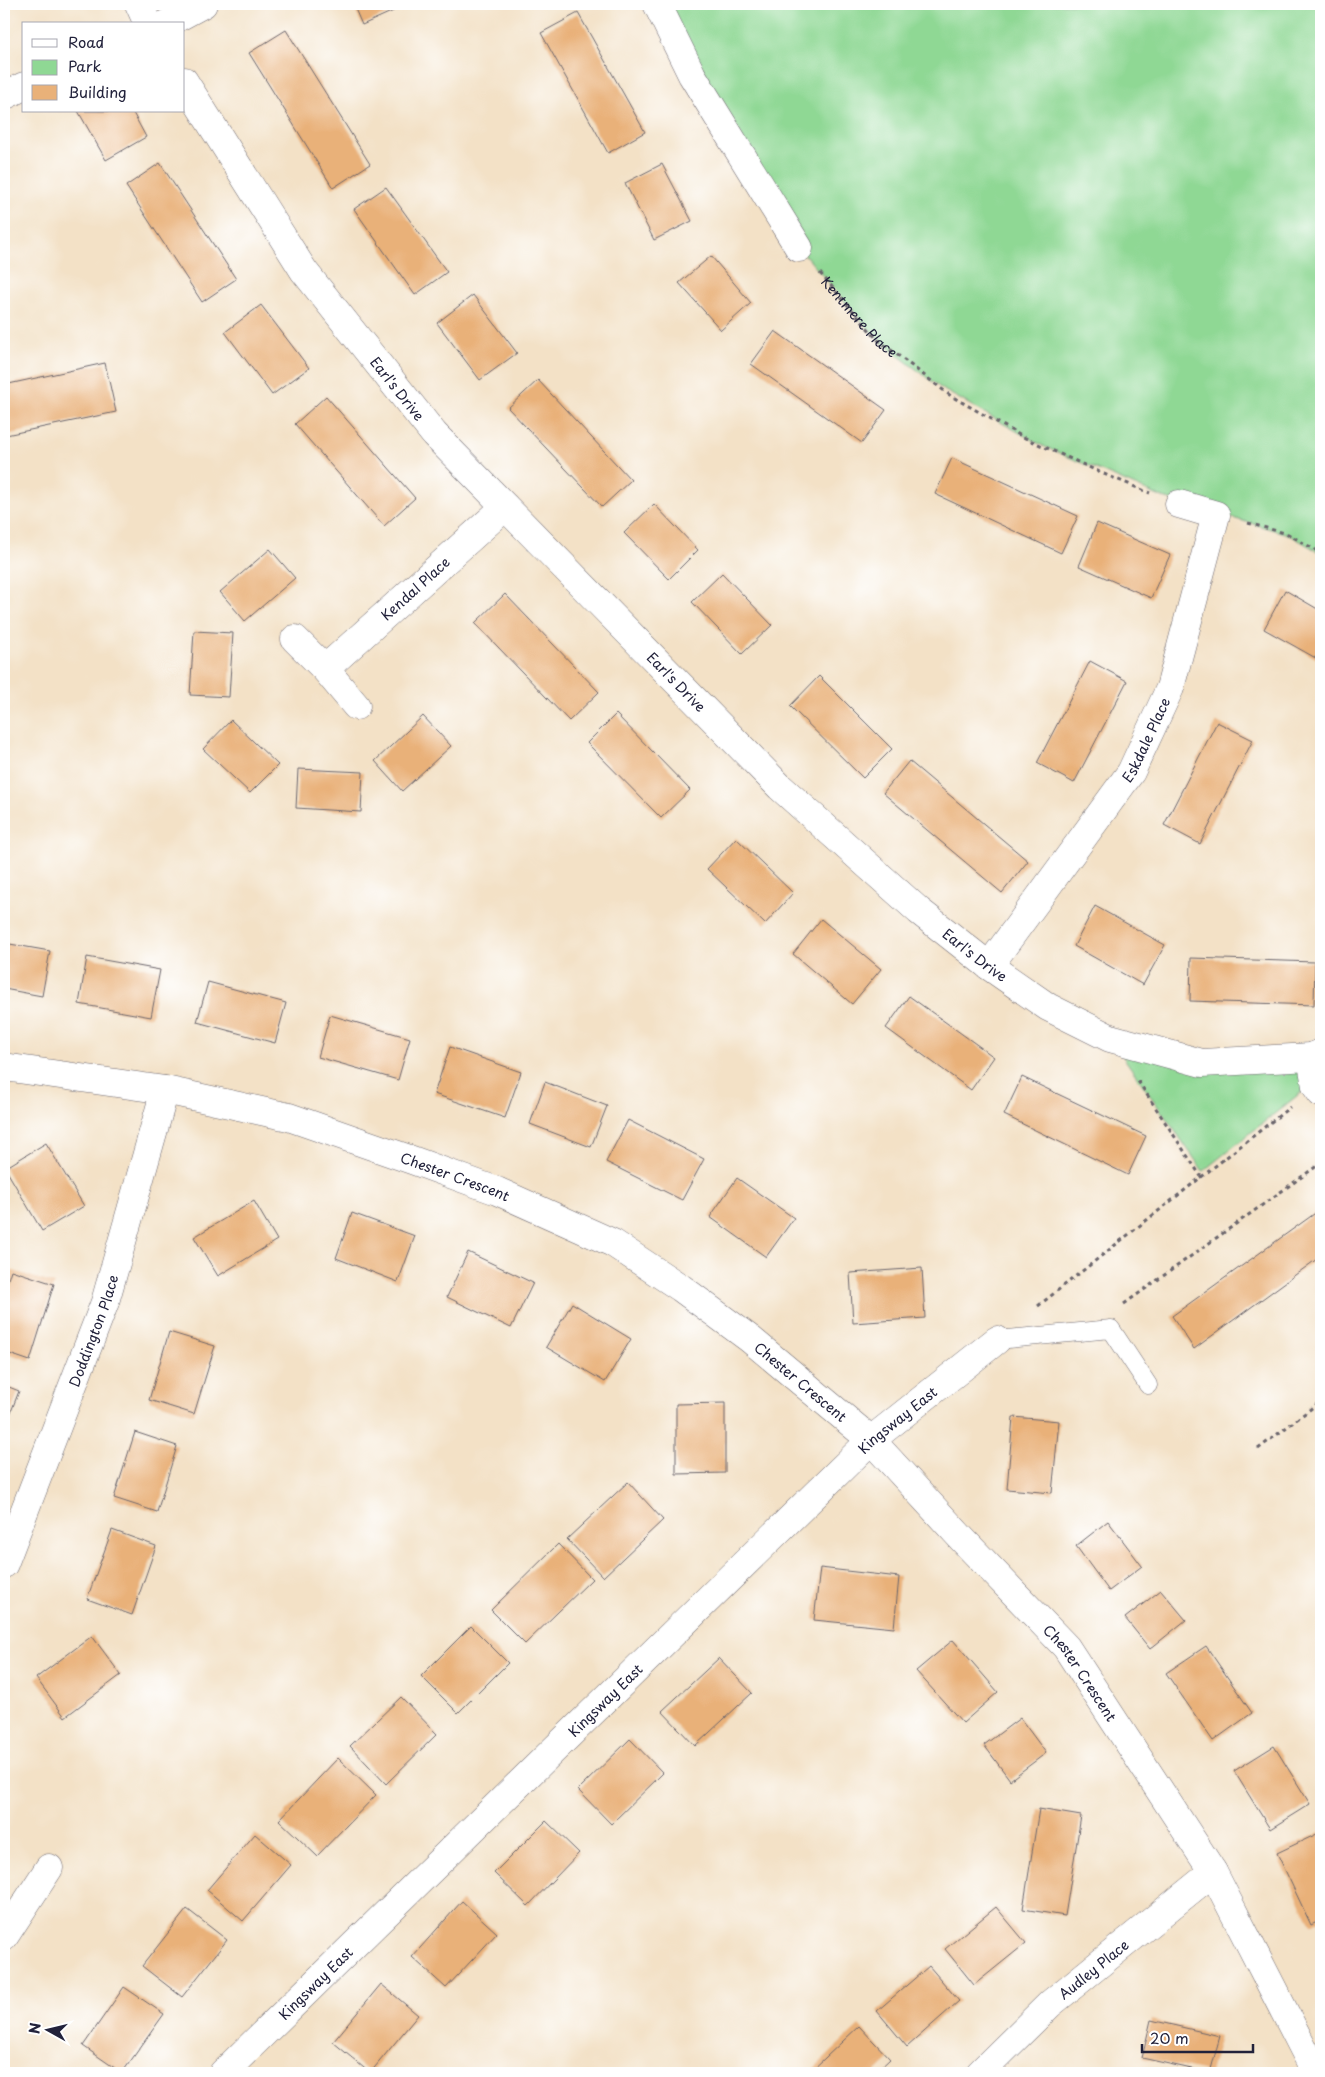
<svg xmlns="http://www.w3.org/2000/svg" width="1325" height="2077" font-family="'Playpen Sans',sans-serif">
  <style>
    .green { fill: #8fd894; stroke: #587d68 }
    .building { fill: #e9b179 }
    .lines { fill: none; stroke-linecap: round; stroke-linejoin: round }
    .service-casing { stroke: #6b656c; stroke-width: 19 }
    .minor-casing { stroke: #6b656c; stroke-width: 29 }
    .path { stroke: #6b656c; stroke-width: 3; stroke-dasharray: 4 4; stroke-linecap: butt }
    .service { stroke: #fff; stroke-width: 18 }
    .minor { stroke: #fff; stroke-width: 28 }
    .labels { text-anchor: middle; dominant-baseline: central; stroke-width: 5; stroke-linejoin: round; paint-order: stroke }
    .street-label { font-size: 14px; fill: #22223b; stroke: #fff }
  </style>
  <rect width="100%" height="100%" fill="#fff"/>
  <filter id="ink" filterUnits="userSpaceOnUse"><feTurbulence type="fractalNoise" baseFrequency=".02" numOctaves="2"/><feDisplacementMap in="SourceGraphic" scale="10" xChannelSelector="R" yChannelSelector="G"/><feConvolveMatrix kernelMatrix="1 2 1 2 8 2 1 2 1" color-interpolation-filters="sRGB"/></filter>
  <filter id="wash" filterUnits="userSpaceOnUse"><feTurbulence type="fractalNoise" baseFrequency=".0096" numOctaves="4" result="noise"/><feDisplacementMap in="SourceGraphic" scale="20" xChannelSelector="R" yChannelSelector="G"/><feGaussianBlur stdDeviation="1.12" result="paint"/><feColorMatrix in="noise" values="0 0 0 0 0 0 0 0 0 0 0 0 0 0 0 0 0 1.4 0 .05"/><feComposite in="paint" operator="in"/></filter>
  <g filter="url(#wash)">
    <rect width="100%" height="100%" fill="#f3e1c6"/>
    <path class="green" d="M 653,4 L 1321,4 L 1321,553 L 1288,534 L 1163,498 L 1043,446 L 942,389 L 878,340 L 799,248 Z
      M 1110,1038 L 1144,1048 L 1311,1057 L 1303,1091 L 1203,1171 Z"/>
    <g id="blocks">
      <path class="building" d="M 353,4 L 409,4 L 362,25 Z
        M 578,13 L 645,132 L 608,153 L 541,33 Z
        M 286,30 L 370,164 L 333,188 L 249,53 Z
        M 78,111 L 132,111 L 146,137 L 106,160 Z
        M 160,163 L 236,279 L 202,302 L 126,186 Z
        M 662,164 L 692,221 L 654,240 L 625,183 Z
        M 386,187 L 447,272 L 415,295 L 354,209 Z
        M 711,256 L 751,303 L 721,330 L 679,283 Z
        M 473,295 L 517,353 L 480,380 L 437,323 Z
        M 261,305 L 309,368 L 272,395 L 225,332 Z
        M 775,331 L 886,410 L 862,443 L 751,364 Z
        M 105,363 L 116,412 L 6,435 L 4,424 L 4,385 Z
        M 538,380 L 631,480 L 602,507 L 508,408 Z
        M 326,396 L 415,498 L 384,526 L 295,424 Z
        M 952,458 L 1078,516 L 1061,553 L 935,494 Z
        M 654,504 L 698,550 L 669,579 L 624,533 Z
        M 1097,523 L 1170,555 L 1151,598 L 1079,566 Z
        M 270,549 L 295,578 L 245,621 L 220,592 Z
        M 722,573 L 772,625 L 742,654 L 692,602 Z
        M 1285,590 L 1321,611 L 1321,661 L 1264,629 Z
        M 505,594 L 599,692 L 569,721 L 475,623 Z
        M 194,631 L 233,633 L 229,697 L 190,695 Z
        M 1090,661 L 1127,681 L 1074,783 L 1037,763 Z
        M 819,676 L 892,749 L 863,778 L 790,706 Z
        M 616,714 L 690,790 L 661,818 L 587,743 Z
        M 423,716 L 451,746 L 402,791 L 375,761 Z
        M 231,720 L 278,765 L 250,793 L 203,749 Z
        M 1217,722 L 1253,740 L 1200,844 L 1164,825 Z
        M 909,761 L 1028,861 L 1002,893 L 883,793 Z
        M 298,769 L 363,772 L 361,812 L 296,808 Z
        M 736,838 L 793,893 L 765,924 L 707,869 Z
        M 1095,906 L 1165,945 L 1143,985 L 1074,946 Z
        M 821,919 L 881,969 L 852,1004 L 793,954 Z
        M 4,943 L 50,951 L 42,996 L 4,989 Z
        M 87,957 L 160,970 L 151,1017 L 79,1004 Z
        M 1191,958 L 1315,962 L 1314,1005 L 1190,1001 Z
        M 208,982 L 286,1003 L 275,1043 L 197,1022 Z
        M 909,996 L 994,1057 L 971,1090 L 886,1028 Z
        M 330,1015 L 410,1038 L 398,1080 L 318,1057 Z
        M 450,1047 L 521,1072 L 505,1118 L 434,1094 Z
        M 1022,1077 L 1146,1136 L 1128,1175 L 1004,1115 Z
        M 545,1082 L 607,1106 L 591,1147 L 530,1124 Z
        M 628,1120 L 704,1159 L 682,1200 L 606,1162 Z
        M 46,1143 L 84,1206 L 42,1231 L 5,1168 Z
        M 737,1178 L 794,1218 L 766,1257 L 710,1217 Z
        M 254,1201 L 277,1240 L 218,1276 L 194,1237 Z
        M 1321,1209 L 1321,1256 L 1194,1349 L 1172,1316 Z
        M 352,1213 L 415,1236 L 398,1282 L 336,1258 Z
        M 468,1252 L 533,1283 L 511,1328 L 447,1297 Z
        M 922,1268 L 925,1318 L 853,1323 L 850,1273 Z
        M 11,1270 L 54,1284 L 30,1361 L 4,1352 L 4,1292 Z
        M 572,1303 L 631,1339 L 605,1382 L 546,1347 Z
        M 169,1332 L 215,1346 L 194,1414 L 149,1400 Z
        M 4,1385 L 19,1391 L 4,1430 Z
        M 725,1403 L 725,1473 L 676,1474 L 676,1404 Z
        M 1013,1417 L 1059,1421 L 1052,1493 L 1007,1489 Z
        M 135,1432 L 177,1446 L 157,1512 L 114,1498 Z
        M 628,1482 L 663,1520 L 603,1577 L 567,1539 Z
        M 1108,1521 L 1142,1566 L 1109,1591 L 1076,1546 Z
        M 112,1530 L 156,1546 L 132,1615 L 87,1599 Z
        M 558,1544 L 592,1579 L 525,1644 L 491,1610 Z
        M 820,1568 L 899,1577 L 894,1628 L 814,1620 Z
        M 1161,1590 L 1186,1620 L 1150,1649 L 1125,1618 Z
        M 471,1626 L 508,1663 L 458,1713 L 421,1676 Z
        M 92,1636 L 121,1675 L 65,1717 L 36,1678 Z
        M 953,1640 L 998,1692 L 963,1723 L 916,1671 Z
        M 1206,1646 L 1252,1713 L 1213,1741 L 1166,1673 Z
        M 719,1658 L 752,1693 L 695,1746 L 662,1711 Z
        M 401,1697 L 437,1734 L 386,1784 L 350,1746 Z
        M 1020,1718 L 1046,1753 L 1010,1780 L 984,1745 Z
        M 630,1739 L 663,1773 L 611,1824 L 578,1790 Z
        M 1274,1746 L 1310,1804 L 1270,1829 L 1234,1771 Z
        M 338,1758 L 376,1795 L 317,1856 L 279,1820 Z
        M 1039,1809 L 1081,1816 L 1065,1916 L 1023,1909 Z
        M 546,1821 L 579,1853 L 528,1906 L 494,1873 Z
        M 1321,1832 L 1321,1920 L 1311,1925 L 1277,1853 Z
        M 255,1834 L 291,1865 L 243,1921 L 207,1890 Z
        M 462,1901 L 497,1933 L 446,1988 L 412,1957 Z
        M 996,1907 L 1026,1943 L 974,1985 L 945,1949 Z
        M 187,1909 L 227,1940 L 182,1997 L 142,1966 Z
        M 929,1966 L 959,2001 L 907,2047 L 877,2011 Z
        M 381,1984 L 418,2015 L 370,2073 L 333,2042 Z
        M 124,1987 L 164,2014 L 122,2073 L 83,2046 Z
        M 1151,2020 L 1220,2036 L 1210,2073 L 1142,2058 Z
        M 859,2026 L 890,2059 L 875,2073 L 809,2073 Z"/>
    </g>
  </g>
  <g filter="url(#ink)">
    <use href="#blocks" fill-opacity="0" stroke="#6b656c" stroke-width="1"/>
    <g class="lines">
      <defs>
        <path id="service" d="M 997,1340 L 1111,1329 L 1148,1385"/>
        <g id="minor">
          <path d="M 139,4 L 148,24"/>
          <path d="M 657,4 L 692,75 L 799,248"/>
          <path d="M 166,24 L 203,4"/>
          <path id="s2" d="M 184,81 L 304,271 L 434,434 L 780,787 L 919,911 L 989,966 L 1048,1007 L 1110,1038 L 1202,1063 L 1311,1057 L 1321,1053"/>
          <path d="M 4,96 L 24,86"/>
          <path d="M 295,639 L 325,669 L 356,706"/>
          <path id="s3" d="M 325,669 L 505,507"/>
          <path id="s4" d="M 989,966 L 1131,772 L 1170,688 L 1216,515 L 1179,504"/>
          <path d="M 1311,1057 L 1316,1086 L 1321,1093"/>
          <path id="s5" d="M 4,1067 L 165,1090 L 289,1117 L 412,1160 L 497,1191 L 613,1243 L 681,1288 L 750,1339 L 871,1440 L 963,1540 L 1066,1647 L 1213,1872 L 1316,2073"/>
          <path id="s6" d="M 4,1564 L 105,1302 L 165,1090"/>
          <path d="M 4,1937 L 49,1868"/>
          <path id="s7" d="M 223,2073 L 871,1440 L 997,1340"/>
          <path id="s8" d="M 980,2073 L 1050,2004 L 1213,1872"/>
        </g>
      </defs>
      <use href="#service" class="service-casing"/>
      <use href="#minor" class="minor-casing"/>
      <g class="path">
        <path id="s1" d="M 820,273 L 878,340 L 951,396 L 1023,437 L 1104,474 L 1150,493"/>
        <path d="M 1248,523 L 1288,534 L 1321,553"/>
        <path d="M 1138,1081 L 1202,1178"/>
        <path d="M 1124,1304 L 1321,1163"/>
        <path d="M 1038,1306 L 1290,1107"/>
        <path d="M 1258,1449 L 1321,1401"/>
      </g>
      <use href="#service" class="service"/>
      <use href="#minor" class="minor"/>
    </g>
  </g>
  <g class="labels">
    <g class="street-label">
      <text stroke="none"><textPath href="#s1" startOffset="59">Kentmere Place</textPath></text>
      <text stroke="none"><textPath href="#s2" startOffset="375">Earl's Drive</textPath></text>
      <text stroke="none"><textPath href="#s3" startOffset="121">Kendal Place</textPath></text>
      <text stroke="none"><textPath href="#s2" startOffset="780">Earl's Drive</textPath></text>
      <text stroke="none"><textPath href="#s4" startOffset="276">Eskdale Place</textPath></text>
      <text stroke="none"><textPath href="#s2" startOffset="1185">Earl's Drive</textPath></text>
      <text stroke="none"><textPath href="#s5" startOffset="466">Chester Crescent</textPath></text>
      <text stroke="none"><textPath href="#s6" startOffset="250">Doddington Place</textPath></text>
      <text stroke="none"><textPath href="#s5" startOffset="871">Chester Crescent</textPath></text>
      <text stroke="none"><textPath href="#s7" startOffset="939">Kingsway East</textPath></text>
      <text stroke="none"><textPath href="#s5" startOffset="1276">Chester Crescent</textPath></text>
      <text stroke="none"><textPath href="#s7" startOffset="534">Kingsway East</textPath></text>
      <text stroke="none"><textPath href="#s8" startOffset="154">Audley Place</textPath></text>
      <text stroke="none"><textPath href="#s7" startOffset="129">Kingsway East</textPath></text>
    </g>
  </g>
  <rect width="1325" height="2077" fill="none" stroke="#fff" stroke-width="20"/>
  <rect x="22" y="22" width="162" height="90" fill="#ffffff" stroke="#a7a7b1"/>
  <rect x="32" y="39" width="25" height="8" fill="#ffffff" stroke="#a7a7b1"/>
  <text x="68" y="48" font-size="15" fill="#22223b">Road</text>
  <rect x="32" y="60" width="25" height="15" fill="#8fd894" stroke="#a7a7b1"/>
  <text x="68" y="72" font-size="15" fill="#22223b">Park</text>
  <rect x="32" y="85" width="25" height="15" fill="#e9b179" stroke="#a7a7b1"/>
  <text x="68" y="98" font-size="15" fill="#22223b">Building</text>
  <g transform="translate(48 2030) rotate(278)" stroke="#ffffff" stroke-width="4" paint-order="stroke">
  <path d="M0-4L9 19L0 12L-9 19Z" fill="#22223b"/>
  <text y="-8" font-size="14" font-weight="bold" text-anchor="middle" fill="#22223b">N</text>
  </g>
  <path d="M1142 2044v8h111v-8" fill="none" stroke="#22223b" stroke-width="2.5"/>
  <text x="1150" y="2044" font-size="15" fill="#22223b" stroke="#ffffff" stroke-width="4" paint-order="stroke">20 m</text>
</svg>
